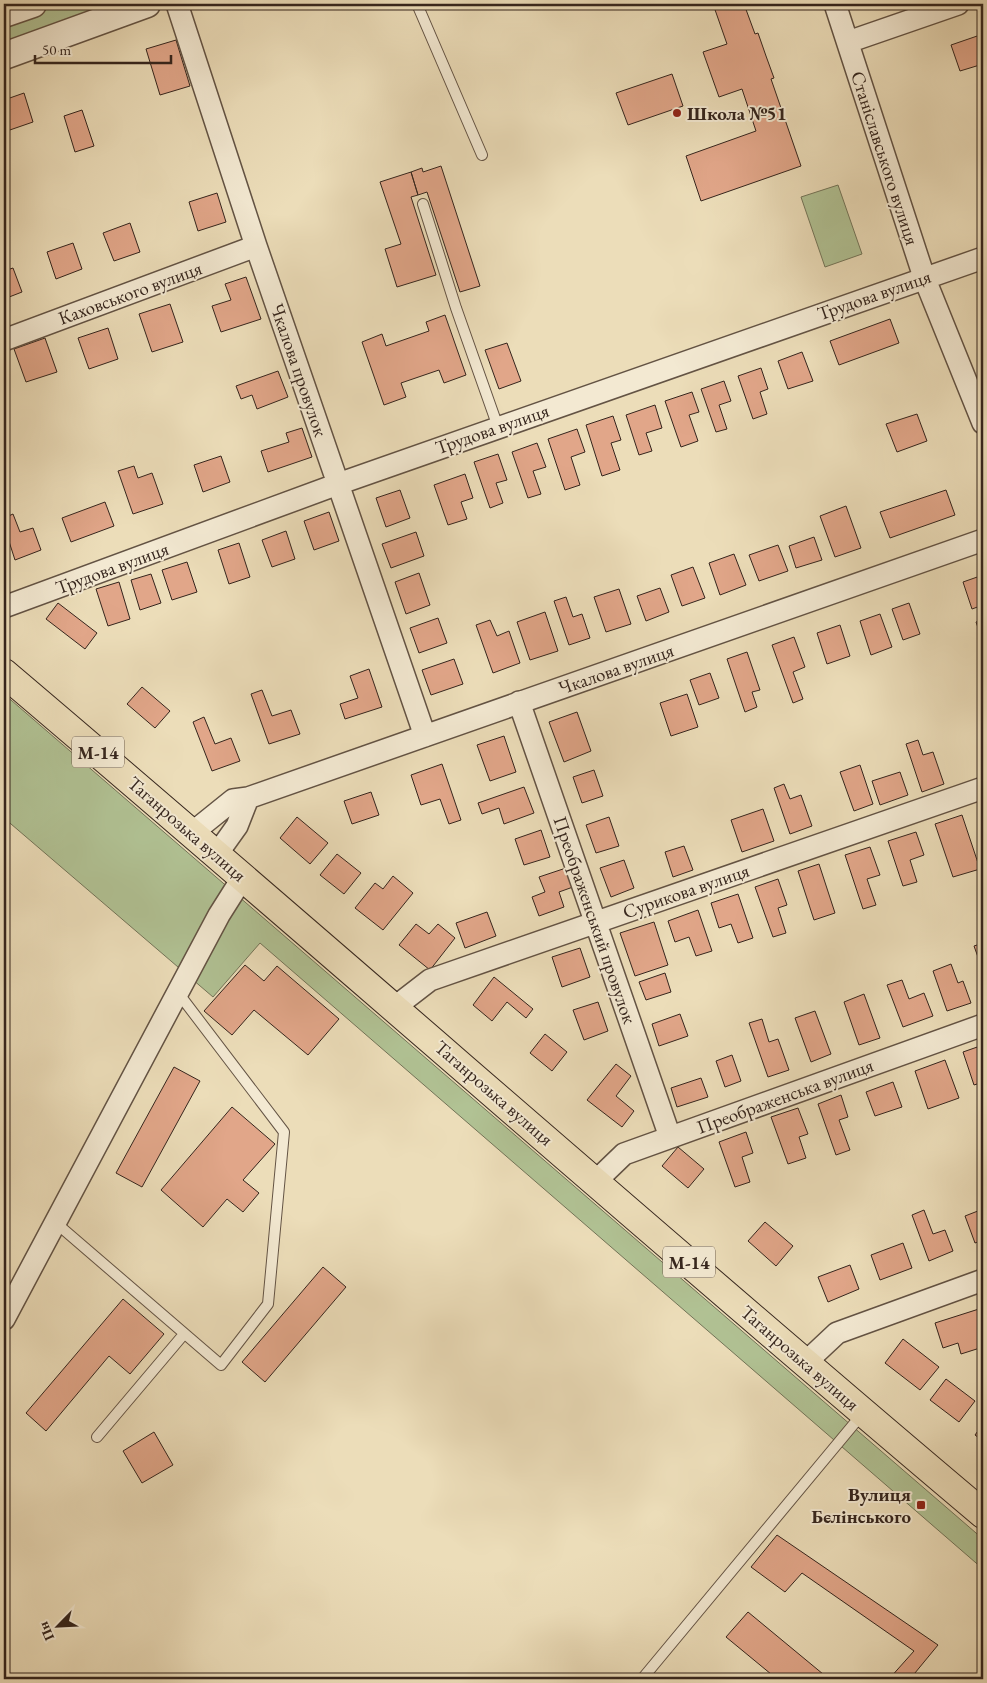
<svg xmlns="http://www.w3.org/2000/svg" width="987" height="1683" font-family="'EB Garamond',serif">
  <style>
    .green { fill: #b1c294; stroke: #737458 }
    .building { fill: #e1a689; stroke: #35251d }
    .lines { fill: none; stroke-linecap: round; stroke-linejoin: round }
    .service-casing { stroke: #635344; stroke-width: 12 }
    .minor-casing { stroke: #635344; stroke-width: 24 }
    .tertiary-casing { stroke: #635344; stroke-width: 29 }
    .trunk-casing { stroke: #35251d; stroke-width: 30 }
    .service { stroke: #f3e9d2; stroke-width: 10 }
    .minor { stroke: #f3e9d2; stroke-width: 21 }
    .tertiary { stroke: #f3e9d2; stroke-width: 26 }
    .trunk { stroke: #ecddb9; stroke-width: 28 }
    .poi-dot { fill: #8f2418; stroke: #f3e9d2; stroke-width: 2 }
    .labels { text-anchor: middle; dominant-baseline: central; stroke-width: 4; stroke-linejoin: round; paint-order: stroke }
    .shield { fill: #f3e9d2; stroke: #6e6053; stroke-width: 1 }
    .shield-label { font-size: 18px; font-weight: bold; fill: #35251d }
    .poi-label { font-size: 19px; font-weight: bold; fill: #35251d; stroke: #f3e9d2; text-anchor: start }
    .street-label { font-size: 19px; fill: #35251d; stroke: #f3e9d2 }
  </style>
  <rect width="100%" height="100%" fill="#ecddb9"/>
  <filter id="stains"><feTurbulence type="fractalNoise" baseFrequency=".004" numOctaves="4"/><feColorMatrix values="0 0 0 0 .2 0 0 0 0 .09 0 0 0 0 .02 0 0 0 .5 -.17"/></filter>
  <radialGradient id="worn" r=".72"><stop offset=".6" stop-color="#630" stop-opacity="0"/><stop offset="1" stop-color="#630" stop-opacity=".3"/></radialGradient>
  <path class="green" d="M 54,4 L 121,4 L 4,44 L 4,21 Z
    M 838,185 L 862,254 L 825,267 L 801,197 Z
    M 4,694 L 983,1539 L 983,1569 L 260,943 L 213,997 L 4,818 Z"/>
  <path class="building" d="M 713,4 L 744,4 L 755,34 L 758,33 L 766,56 L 774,78 L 771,79 L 801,166 L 701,201 L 686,156 L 756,131 L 742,89 L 719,97 L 703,52 L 727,44 Z
    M 983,34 L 983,64 L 960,71 L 951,45 Z
    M 176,40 L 190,86 L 160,95 L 146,49 Z
    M 672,74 L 683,106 L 628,125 L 616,93 Z
    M 24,93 L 33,122 L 4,132 L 4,100 Z
    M 82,110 L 94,146 L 75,152 L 64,116 Z
    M 441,166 L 480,286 L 460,292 L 427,192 L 418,195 L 411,172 L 422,168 L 423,172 Z
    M 411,172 L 418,195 L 411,197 L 436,275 L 397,287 L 385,249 L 401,244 L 380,182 Z
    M 217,193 L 226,222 L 198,231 L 189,202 Z
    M 130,223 L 140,252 L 114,261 L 103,233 Z
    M 73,243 L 82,269 L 56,279 L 47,252 Z
    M 13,268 L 22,292 L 4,299 L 4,271 Z
    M 246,277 L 261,319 L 221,332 L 212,306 L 231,300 L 225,284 Z
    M 170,304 L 183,342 L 152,352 L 139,314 Z
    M 445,315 L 466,375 L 444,383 L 439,370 L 401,383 L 406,397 L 384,405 L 362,342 L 382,334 L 386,346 L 429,331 L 426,322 Z
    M 890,319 L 899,343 L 839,365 L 830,341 Z
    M 108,328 L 118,359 L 89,369 L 78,338 Z
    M 45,338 L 57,372 L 26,382 L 14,349 Z
    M 507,343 L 521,381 L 499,389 L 485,350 Z
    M 802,352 L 813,381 L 788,389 L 778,361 Z
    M 761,368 L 768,389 L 760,392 L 767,414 L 753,419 L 738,376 Z
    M 278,371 L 288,397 L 257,409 L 252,395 L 241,399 L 236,386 Z
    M 724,381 L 731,401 L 719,405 L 727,429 L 716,432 L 701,389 Z
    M 692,392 L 699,412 L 689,415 L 698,441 L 681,447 L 665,401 Z
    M 655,405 L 662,428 L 646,433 L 652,451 L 639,455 L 626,415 Z
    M 917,414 L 927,441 L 897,452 L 886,424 Z
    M 613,416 L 621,440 L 611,443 L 620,470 L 602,476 L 586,425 Z
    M 302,428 L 312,457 L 268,472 L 261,451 L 289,442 L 286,433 Z
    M 577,429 L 585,452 L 571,457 L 580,485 L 565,490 L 548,439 Z
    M 537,443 L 546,467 L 533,471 L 541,494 L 528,498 L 512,452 Z
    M 498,454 L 507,480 L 496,483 L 503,503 L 490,508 L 474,462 Z
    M 221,456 L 230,482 L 203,492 L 194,465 Z
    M 134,466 L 138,478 L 152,473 L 163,504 L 133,514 L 118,471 Z
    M 465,474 L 473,498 L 461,502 L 467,519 L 448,525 L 434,485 Z
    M 400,490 L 410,518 L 386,527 L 376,498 Z
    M 946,490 L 955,515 L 890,538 L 880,512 Z
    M 105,502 L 114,526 L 71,542 L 62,518 Z
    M 846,506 L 861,548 L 835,557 L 820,516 Z
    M 329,512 L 339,541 L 314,550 L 304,521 Z
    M 13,514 L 20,532 L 33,528 L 41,550 L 15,560 L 4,526 L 4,518 Z
    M 286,531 L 295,559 L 272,567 L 262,540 Z
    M 416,532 L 424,556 L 391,568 L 382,544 Z
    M 814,537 L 822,560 L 796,568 L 789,546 Z
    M 239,543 L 250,577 L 229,584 L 218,550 Z
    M 778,545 L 788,571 L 759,581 L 749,555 Z
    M 734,554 L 746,585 L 720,595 L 709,563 Z
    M 187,562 L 197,592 L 172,600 L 162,570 Z
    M 693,567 L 705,598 L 682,606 L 671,575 Z
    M 419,573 L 430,605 L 406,614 L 395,582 Z
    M 151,574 L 161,603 L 140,610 L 131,580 Z
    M 983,575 L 983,605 L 972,609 L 963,582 Z
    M 119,582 L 130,619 L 108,626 L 96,589 Z
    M 660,588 L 669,612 L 646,621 L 637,596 Z
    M 619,589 L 631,624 L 606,632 L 594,597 Z
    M 566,597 L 573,617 L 582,614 L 590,638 L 569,645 L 554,601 Z
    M 58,603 L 97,633 L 85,649 L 46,619 Z
    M 909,603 L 920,634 L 903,640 L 892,609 Z
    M 545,612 L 558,651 L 530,660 L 517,622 Z
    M 880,614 L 892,647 L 871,655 L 860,621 Z
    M 438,618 L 447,643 L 419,653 L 410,628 Z
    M 983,619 L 983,642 L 976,622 Z
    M 490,620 L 497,636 L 509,631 L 520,663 L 493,673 L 476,625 Z
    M 840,625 L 850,656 L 827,664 L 817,633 Z
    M 794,637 L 805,667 L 793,672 L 803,699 L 793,703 L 772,645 Z
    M 747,652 L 760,690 L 752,692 L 757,707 L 745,712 L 727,659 Z
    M 454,659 L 463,684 L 431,695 L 422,670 Z
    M 369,669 L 382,707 L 345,719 L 340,704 L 358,698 L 350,676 Z
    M 710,673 L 719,698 L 699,705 L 690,680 Z
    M 142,687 L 170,711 L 155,728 L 127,704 Z
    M 262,690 L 272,716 L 291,710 L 300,734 L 269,744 L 251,694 Z
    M 687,694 L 698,727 L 671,736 L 660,703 Z
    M 577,712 L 591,751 L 564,762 L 549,722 Z
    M 204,717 L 215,744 L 231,738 L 240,761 L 212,771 L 193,722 Z
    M 504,736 L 516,772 L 490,781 L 477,745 Z
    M 918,740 L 923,755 L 933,752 L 944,784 L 922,792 L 906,744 Z
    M 442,764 L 461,820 L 449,824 L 440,799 L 421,805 L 411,775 Z
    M 860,765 L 873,804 L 854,811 L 840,772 Z
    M 594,770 L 603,796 L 582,803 L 573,777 Z
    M 900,772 L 908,795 L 880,805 L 872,781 Z
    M 784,784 L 790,799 L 801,795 L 812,826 L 790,834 L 774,788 Z
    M 524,787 L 534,813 L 504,824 L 499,808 L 482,814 L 478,803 Z
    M 371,792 L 379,815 L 352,824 L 344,801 Z
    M 763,809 L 774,841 L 742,852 L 731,820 Z
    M 962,815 L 980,869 L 953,877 L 935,824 Z
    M 297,817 L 328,843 L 310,864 L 280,838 Z
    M 609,817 L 619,846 L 596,853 L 586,825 Z
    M 541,830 L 550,857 L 524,865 L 515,839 Z
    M 916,832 L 924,855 L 910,860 L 917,882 L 903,886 L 888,841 Z
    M 684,846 L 693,870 L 673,877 L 665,852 Z
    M 870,847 L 880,875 L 867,879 L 876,905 L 863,909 L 845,855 Z
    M 337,854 L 361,873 L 344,894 L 320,875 Z
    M 624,860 L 634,888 L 611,897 L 600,868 Z
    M 819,864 L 835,913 L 814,920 L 798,871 Z
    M 566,868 L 573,887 L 559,892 L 564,907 L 539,916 L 532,897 L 545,892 L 539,877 Z
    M 393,876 L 413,893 L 383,930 L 355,908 L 375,883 L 383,889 Z
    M 778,879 L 787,905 L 778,908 L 786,933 L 773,937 L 755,887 Z
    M 738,894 L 753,938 L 738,943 L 731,924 L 719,928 L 711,903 Z
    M 698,910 L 712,951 L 696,956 L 689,937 L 675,942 L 668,921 Z
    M 487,912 L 496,936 L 465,948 L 456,923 Z
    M 654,922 L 668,965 L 635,976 L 620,933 Z
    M 416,924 L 429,934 L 438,924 L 455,938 L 430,970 L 399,945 Z
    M 983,943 L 983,971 L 974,946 Z
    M 580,948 L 590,977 L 562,987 L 552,957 Z
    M 951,964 L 958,983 L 963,981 L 971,1003 L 947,1011 L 933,971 Z
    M 245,965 L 264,981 L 277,966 L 339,1019 L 308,1055 L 254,1010 L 232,1035 L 204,1011 Z
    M 665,973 L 671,992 L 646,1000 L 639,982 Z
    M 494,977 L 533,1009 L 526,1018 L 507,1002 L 492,1021 L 473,1005 Z
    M 902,980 L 909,999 L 924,993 L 933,1016 L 903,1027 L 887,985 Z
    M 864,994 L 880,1038 L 859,1045 L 844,1002 Z
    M 598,1002 L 608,1031 L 584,1040 L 573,1010 Z
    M 815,1011 L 831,1054 L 811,1062 L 795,1018 Z
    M 680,1014 L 688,1036 L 659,1046 L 652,1024 Z
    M 762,1019 L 769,1042 L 778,1039 L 789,1070 L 768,1077 L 749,1023 Z
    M 545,1034 L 567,1052 L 552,1071 L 530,1053 Z
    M 983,1045 L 983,1082 L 974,1085 L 963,1052 Z
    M 732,1055 L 741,1081 L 725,1087 L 716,1061 Z
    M 945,1060 L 959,1098 L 928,1109 L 915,1071 Z
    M 616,1064 L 631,1076 L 616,1096 L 634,1111 L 622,1127 L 587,1100 Z
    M 174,1067 L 200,1081 L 142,1187 L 116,1173 Z
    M 701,1078 L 708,1097 L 677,1107 L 671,1088 Z
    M 893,1082 L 902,1107 L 875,1116 L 866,1092 Z
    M 841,1095 L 848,1117 L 839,1120 L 850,1150 L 836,1155 L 818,1104 Z
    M 232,1107 L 275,1144 L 243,1180 L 259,1193 L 243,1212 L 227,1199 L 203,1227 L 161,1190 Z
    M 798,1108 L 808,1134 L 799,1137 L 806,1158 L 788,1164 L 771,1117 Z
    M 746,1132 L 753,1153 L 742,1157 L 750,1182 L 735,1187 L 719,1142 Z
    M 678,1147 L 704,1169 L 688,1188 L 662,1166 Z
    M 983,1209 L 983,1240 L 975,1243 L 965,1216 Z
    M 924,1210 L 933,1234 L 945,1230 L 953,1251 L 929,1261 L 912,1215 Z
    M 765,1222 L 793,1246 L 776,1266 L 748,1241 Z
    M 903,1243 L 912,1268 L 880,1280 L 871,1255 Z
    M 850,1265 L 859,1289 L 828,1302 L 818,1277 Z
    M 323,1267 L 346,1287 L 265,1382 L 242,1362 Z
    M 123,1299 L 164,1334 L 130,1374 L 109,1356 L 46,1431 L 26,1413 Z
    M 982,1308 L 983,1347 L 961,1354 L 958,1343 L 943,1348 L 935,1323 Z
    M 903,1339 L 939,1367 L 920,1390 L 885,1363 Z
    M 946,1379 L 975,1401 L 959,1422 L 930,1400 Z
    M 983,1424 L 983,1441 L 975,1435 Z
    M 154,1432 L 173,1465 L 142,1483 L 123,1451 Z
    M 777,1535 L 938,1645 L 910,1679 L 889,1679 L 914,1651 L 802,1573 L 785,1592 L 751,1567 Z
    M 748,1612 L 829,1679 L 777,1679 L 726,1637 Z
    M 698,1674 L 704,1679 L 693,1679 Z"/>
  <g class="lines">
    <defs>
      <path id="service" d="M 417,4 L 482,155
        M 423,204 L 456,308 L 498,427
        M 56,1223 L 221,1365 L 268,1304 L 284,1132 L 179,994
        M 97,1437 L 184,1334
        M 642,1679 L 863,1413"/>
      <path id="minor" d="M 177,4 L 256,246 L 425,736
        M 835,4 L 924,277 L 983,423
        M 848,42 L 958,4
        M 4,340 L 256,246
        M 4,607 L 338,484 L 983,258
        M 519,702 L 670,1137
        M 192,833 L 233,800 L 248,798 L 983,540
        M 217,854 L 237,826 L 248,798
        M 395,1007 L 430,980 L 983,788
        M 596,1181 L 624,1154 L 983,1025
        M 4,1319 L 219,915 L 243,877
        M 805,1363 L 837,1333 L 983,1280"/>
      <path id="tertiary" d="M 4,14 L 33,4
        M 4,56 L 147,4"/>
      <path id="trunk" d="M 4,673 C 332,951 654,1237 983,1514"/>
    </defs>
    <use href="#service" class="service-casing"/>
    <use href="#minor" class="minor-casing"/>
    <use href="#tertiary" class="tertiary-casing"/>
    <use href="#trunk" class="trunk-casing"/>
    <use href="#service" class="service"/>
    <use href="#minor" class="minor"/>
    <use href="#tertiary" class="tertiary"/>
    <use href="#trunk" class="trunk"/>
  </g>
  <g class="poi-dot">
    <circle cx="677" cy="113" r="5"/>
    <rect x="916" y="1500" width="10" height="10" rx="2.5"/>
  </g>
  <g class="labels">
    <g class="shield">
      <rect x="72" y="736.5" width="52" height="31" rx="4"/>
      <rect x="663" y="1246.5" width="52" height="31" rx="4"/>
    </g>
    <g class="shield-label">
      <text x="98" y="752">М-14</text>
      <text x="689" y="1262">М-14</text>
    </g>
    <g class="poi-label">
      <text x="687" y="113">Школа №51</text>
      <text x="911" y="1494" text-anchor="end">Вулиця<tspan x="911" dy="22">Бєлінського</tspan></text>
    </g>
    <g class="street-label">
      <text transform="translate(885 158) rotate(72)">Станіславського вулиця</text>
      <text transform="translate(130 293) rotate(-20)">Каховського вулиця</text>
      <text transform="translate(874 295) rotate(-19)">Трудова вулиця</text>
      <text transform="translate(299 370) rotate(71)">Чкалова провулок</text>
      <text transform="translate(492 429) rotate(-19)">Трудова вулиця</text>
      <text transform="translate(112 568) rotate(-20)">Трудова вулиця</text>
      <text transform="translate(616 669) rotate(-19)">Чкалова вулиця</text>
      <text transform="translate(187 829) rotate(41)">Таганрозька вулиця</text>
      <text transform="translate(686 891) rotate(-19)">Сурикова вулиця</text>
      <text transform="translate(595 920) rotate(71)">Преображенський провулок</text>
      <text transform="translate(494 1093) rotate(41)">Таганрозька вулиця</text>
      <text transform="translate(785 1096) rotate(-20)">Преображенська вулиця</text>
      <text transform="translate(800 1358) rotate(41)">Таганрозька вулиця</text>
    </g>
  </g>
  <rect width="987" height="1683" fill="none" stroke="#ecddb9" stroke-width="20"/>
  <rect x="5" y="5" width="977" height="1673" fill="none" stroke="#35251d" stroke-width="2.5"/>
  <rect x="10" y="10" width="967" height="1663" fill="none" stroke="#35251d"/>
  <g transform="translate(58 1626) rotate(246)" stroke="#f3e9d2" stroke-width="4" paint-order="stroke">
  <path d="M0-4L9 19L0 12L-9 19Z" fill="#35251d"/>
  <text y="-8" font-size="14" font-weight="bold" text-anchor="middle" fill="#35251d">Пн</text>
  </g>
  <path d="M35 55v8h136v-8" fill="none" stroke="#35251d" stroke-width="2.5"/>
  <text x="42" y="55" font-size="15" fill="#35251d" stroke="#f3e9d2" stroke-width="4" paint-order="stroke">50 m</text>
  <rect width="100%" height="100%" filter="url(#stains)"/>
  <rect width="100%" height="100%" fill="url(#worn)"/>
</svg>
